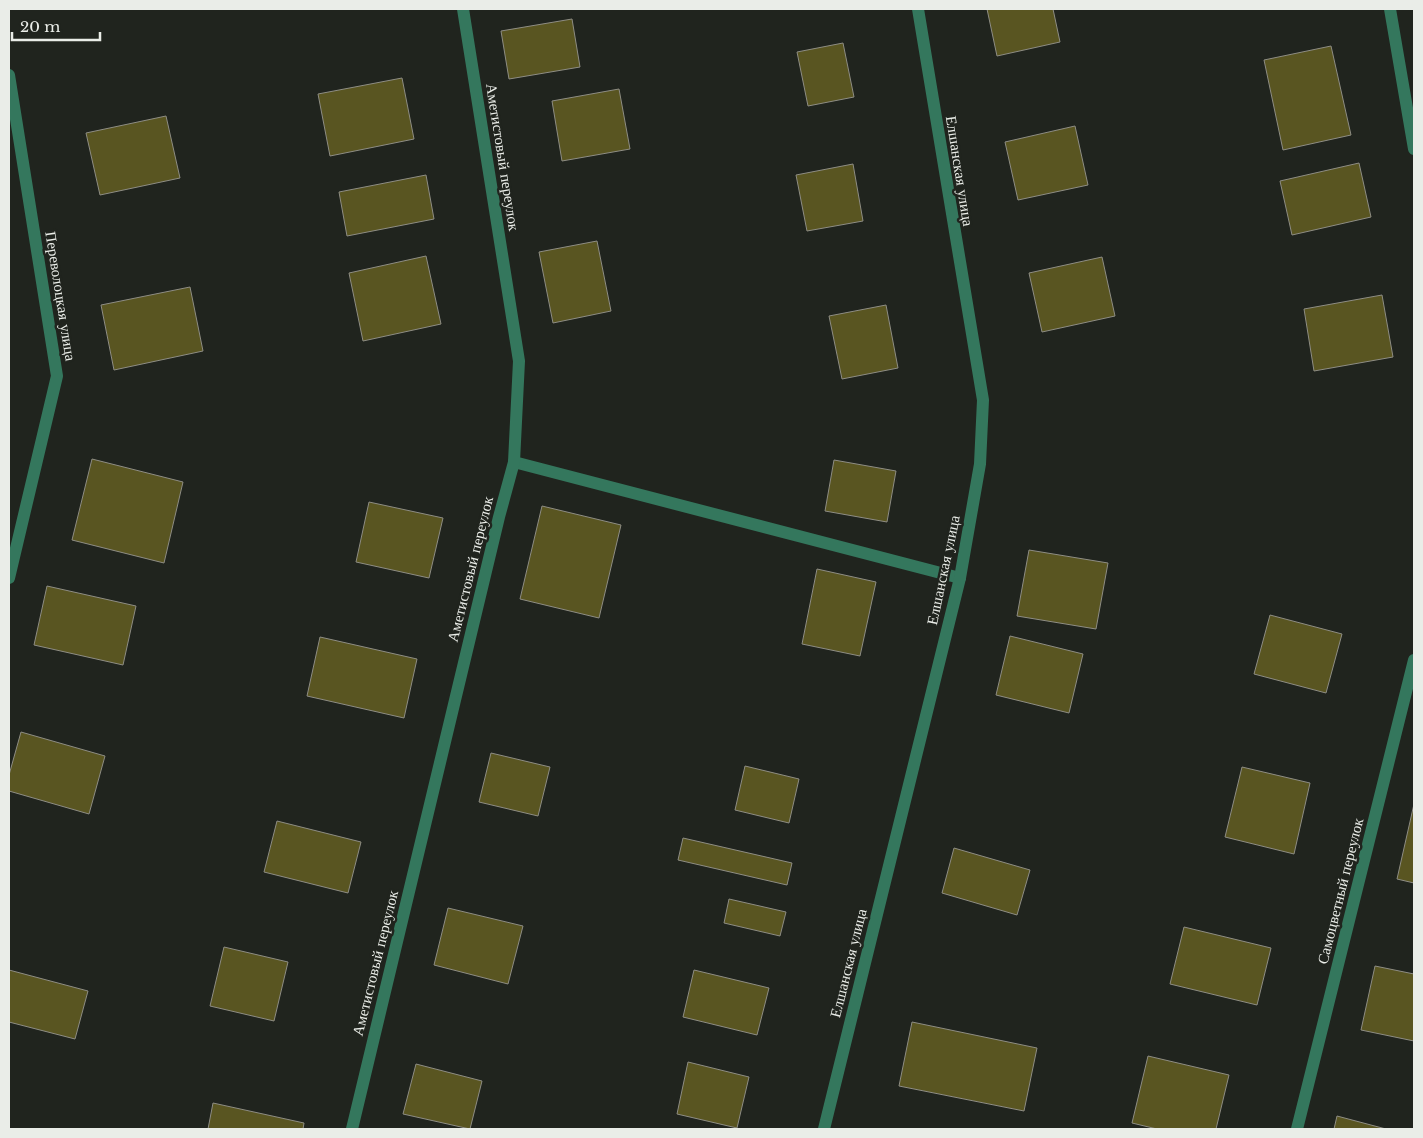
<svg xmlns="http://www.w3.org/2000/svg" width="1423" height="1138" font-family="'Libre Baskerville',serif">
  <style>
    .building { fill: #595521; stroke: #8e8d84 }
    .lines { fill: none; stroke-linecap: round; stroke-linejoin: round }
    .service { stroke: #34775d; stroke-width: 12 }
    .minor { stroke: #34775d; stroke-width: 12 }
    .tertiary { stroke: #34775d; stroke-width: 12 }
    .labels { text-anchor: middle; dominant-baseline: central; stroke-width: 5; stroke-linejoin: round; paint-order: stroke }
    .street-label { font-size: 15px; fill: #eaede8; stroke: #20241e }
  </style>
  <rect width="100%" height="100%" fill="#20241e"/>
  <path class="building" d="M 987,9 L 1053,9 L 1060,42 L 997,56 Z
    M 572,19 L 580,67 L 509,79 L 501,31 Z
    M 843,43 L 854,97 L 808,106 L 797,52 Z
    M 1331,46 L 1351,135 L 1283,150 L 1264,60 Z
    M 402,78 L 414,139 L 330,156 L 318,94 Z
    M 619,89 L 630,149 L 562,161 L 552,101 Z
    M 166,116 L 180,178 L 100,195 L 86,133 Z
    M 1075,126 L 1088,185 L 1018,200 L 1005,142 Z
    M 1359,163 L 1371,217 L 1292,235 L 1280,181 Z
    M 853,164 L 863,221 L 807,231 L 796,175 Z
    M 426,175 L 434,219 L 347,236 L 339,192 Z
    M 597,241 L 611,311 L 553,323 L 539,252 Z
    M 426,256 L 441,324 L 363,341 L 349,273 Z
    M 1102,257 L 1115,316 L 1042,332 L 1029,273 Z
    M 190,287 L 203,351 L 114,370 L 101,305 Z
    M 1382,295 L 1393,357 L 1314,371 L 1304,309 Z
    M 886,305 L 898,368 L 842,379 L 829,316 Z
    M 92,459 L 183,482 L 164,563 L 72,540 Z
    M 834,460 L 896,471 L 887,522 L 825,511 Z
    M 369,502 L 443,518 L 429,578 L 356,562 Z
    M 542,506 L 621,525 L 599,618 L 520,599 Z
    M 1029,550 L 1108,563 L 1096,629 L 1017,616 Z
    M 817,569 L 876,582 L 860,656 L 802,644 Z
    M 47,586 L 136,606 L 123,665 L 34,645 Z
    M 1270,615 L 1342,634 L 1326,693 L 1254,674 Z
    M 1010,636 L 1083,654 L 1069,713 L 996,695 Z
    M 320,637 L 417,659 L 404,718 L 307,696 Z
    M 21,732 L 105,756 L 89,814 L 9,791 L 9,775 Z
    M 491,753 L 550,767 L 538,816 L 479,802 Z
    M 745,766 L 799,779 L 789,823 L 735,810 Z
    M 1242,767 L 1310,783 L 1294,854 L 1225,837 Z
    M 1414,804 L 1414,883 L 1397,879 Z
    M 277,821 L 361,842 L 348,893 L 264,872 Z
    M 683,838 L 792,863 L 787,885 L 678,860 Z
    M 954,848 L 1030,870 L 1017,915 L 942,893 Z
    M 729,899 L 786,912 L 780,936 L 724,923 Z
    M 448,908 L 523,926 L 508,984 L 434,965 Z
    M 1184,927 L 1271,948 L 1257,1005 L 1170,984 Z
    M 224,947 L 288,962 L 274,1021 L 210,1006 Z
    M 1375,966 L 1414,974 L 1414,1041 L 1361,1030 Z
    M 9,970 L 88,991 L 75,1039 L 9,1022 Z
    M 694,970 L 769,988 L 757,1035 L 683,1017 Z
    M 912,1022 L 1037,1048 L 1024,1111 L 899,1086 Z
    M 1148,1056 L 1229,1075 L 1216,1129 L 1157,1129 L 1132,1123 Z
    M 688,1062 L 749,1077 L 737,1128 L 677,1114 Z
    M 416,1064 L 482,1081 L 470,1129 L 403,1114 Z
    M 213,1103 L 304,1123 L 303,1129 L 208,1129 Z
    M 1337,1116 L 1386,1129 L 1334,1129 Z"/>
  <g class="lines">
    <path class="service" d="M 514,462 L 960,578"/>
    <path class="minor" d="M 1390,9 L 1414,149
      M 9,75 L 57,376 L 9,578
      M 352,1129 L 499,517 L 514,462 L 519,361 L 463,9
      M 1297,1129 L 1414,660"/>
    <path class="tertiary" d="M 824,1129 L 960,578 L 980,464 L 983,400 L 918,9"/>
  </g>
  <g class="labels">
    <g class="street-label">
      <text transform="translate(503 157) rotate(81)">Аметистовый переулок</text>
      <text transform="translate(960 171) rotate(81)">Елшанская улица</text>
      <text transform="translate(61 296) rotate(81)">Переволоцкая улица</text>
      <text transform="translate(470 569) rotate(-76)">Аметистовый переулок</text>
      <text transform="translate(943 570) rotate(-78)">Елшанская улица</text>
      <text transform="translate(1340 891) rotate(-76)">Самоцветный переулок</text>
      <text transform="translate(375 963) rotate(-76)">Аметистовый переулок</text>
      <text transform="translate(848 963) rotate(-76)">Елшанская улица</text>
    </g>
  </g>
  <rect width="1423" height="1138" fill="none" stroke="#eaede8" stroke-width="20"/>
  <path d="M12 32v8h88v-8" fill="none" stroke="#eaede8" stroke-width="2.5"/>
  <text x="20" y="32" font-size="15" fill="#eaede8" stroke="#20241e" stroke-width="4" paint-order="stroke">20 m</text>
</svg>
